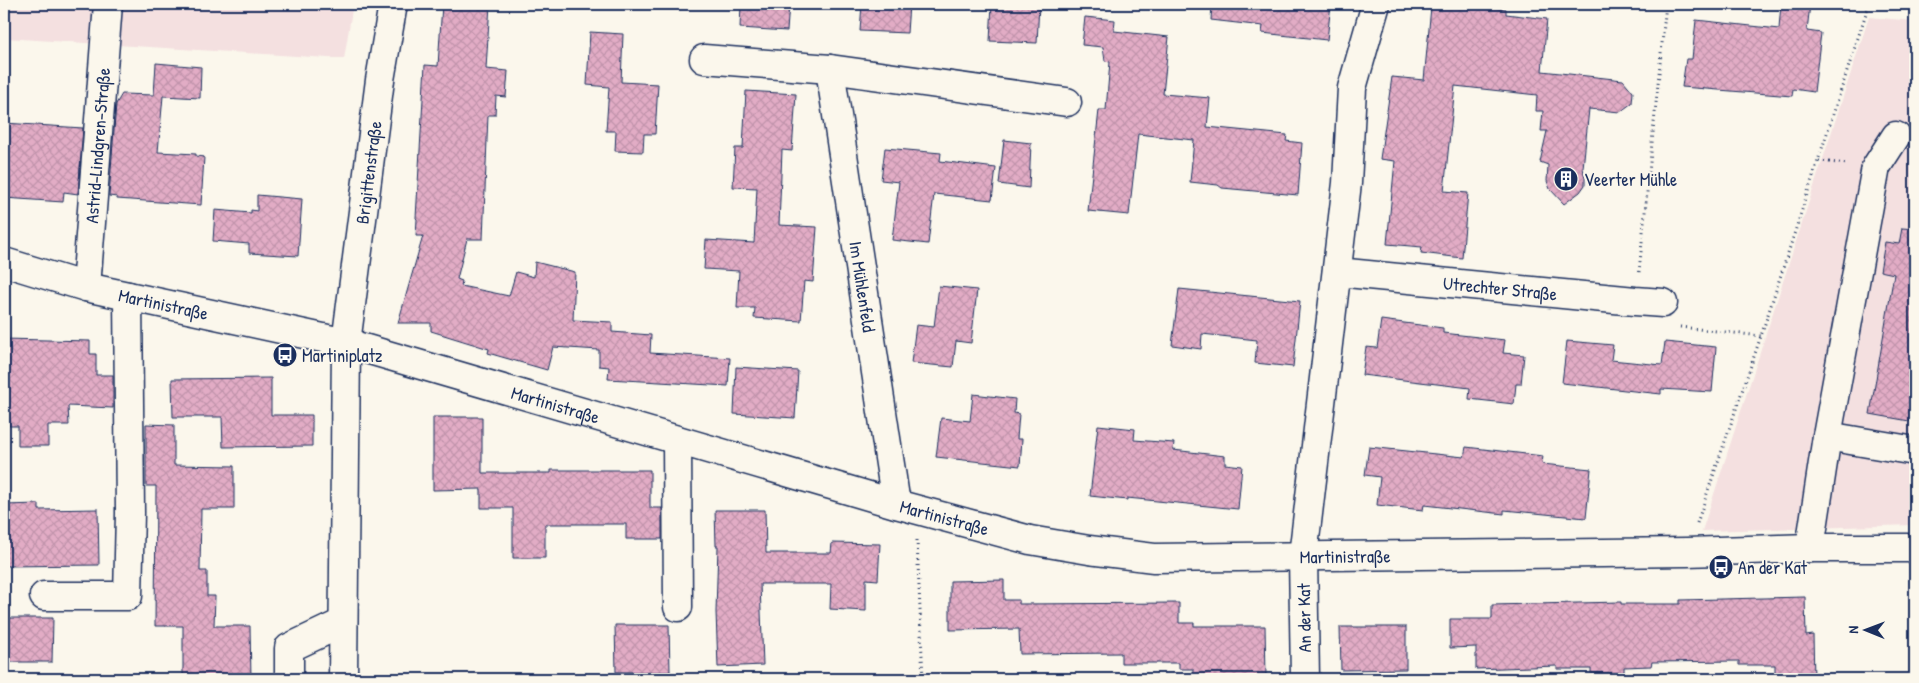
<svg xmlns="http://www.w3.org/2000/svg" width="1919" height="683" font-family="'Patrick Hand',sans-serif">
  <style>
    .built { fill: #f4e0e0 }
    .building { fill: url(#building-cross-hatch); stroke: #1b2f5e }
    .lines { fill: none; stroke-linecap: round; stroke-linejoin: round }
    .minor-casing { stroke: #1b2f5e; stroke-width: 31 }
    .path { stroke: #1b2f5e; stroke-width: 3; stroke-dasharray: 1 4; stroke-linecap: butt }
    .minor { stroke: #fbf7ec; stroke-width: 28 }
    .labels { text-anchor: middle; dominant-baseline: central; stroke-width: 4; stroke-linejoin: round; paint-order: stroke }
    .street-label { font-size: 18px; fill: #1b2f5e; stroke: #fbf7ec }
    .poi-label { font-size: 18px; fill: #1b2f5e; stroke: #fbf7ec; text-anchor: start }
  </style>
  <defs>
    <pattern id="building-cross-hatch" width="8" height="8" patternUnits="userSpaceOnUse" patternTransform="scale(1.25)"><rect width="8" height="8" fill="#e2acc5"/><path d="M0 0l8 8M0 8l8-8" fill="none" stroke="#c194ac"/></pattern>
  </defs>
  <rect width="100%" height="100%" fill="#fbf7ec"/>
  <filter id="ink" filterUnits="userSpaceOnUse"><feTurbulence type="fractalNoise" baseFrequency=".02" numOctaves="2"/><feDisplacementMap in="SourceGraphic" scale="10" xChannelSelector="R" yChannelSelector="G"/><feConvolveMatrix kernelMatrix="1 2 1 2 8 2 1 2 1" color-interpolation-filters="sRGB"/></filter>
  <g filter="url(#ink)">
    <path class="built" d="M 4,4 L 353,4 L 344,59 L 4,38 Z
      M 1869,17 L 1915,21 L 1915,525 L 1702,531 Z"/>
    <path class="building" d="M 442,4 L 490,4 L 486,69 L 508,71 L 506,97 L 496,96 L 495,115 L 488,115 L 483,239 L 467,239 L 457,279 L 462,281 L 461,286 L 509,296 L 516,272 L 534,277 L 535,262 L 575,272 L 573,320 L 612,322 L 612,332 L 651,335 L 650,353 L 730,358 L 728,386 L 608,379 L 609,367 L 599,366 L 599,350 L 553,347 L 547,370 L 488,353 L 489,349 L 431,331 L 431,323 L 398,323 L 423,236 L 416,236 L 417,219 L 416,218 L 425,65 L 438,66 Z
      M 741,4 L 789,4 L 787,31 L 740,28 Z
      M 862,4 L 909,4 L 907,33 L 860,31 Z
      M 992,4 L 1039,4 L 1037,43 L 990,41 Z
      M 1212,4 L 1331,4 L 1327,40 L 1262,33 L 1263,26 L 1211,20 Z
      M 1449,4 L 1506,9 L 1506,14 L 1547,19 L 1542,71 L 1623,80 L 1633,92 L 1632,103 L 1620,112 L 1589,109 L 1583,168 L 1585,178 L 1585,185 L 1580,192 L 1564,204 L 1550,189 L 1547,181 L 1548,165 L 1540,162 L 1547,131 L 1541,131 L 1543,111 L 1536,111 L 1537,95 L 1455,86 L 1444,191 L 1468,193 L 1462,258 L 1421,253 L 1422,247 L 1387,244 L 1395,161 L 1380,159 L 1392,77 L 1424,80 L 1431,7 L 1448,8 Z
      M 1781,4 L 1810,4 L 1807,31 L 1821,33 L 1814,92 L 1793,89 L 1792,96 L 1682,87 L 1686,59 L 1692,59 L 1696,20 L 1779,29 Z
      M 1085,17 L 1115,20 L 1114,31 L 1169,37 L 1163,94 L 1210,98 L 1207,127 L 1287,135 L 1286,141 L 1302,143 L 1298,195 L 1222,188 L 1218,185 L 1190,182 L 1194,140 L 1138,134 L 1129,215 L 1088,211 L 1099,110 L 1106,110 L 1110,62 L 1105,61 L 1103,47 L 1082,45 Z
      M 590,32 L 623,34 L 621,82 L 658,84 L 655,134 L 644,134 L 643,152 L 615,151 L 616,131 L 606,131 L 609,87 L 587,85 Z
      M 156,63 L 201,67 L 200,98 L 163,96 L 158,152 L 196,154 L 196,156 L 204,157 L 201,205 L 117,199 L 117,197 L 109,196 L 116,104 L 122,94 L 154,95 Z
      M 746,91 L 796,94 L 792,151 L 782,150 L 779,225 L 817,227 L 813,282 L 804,281 L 801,321 L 754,318 L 755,308 L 737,308 L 739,271 L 704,269 L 706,240 L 754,243 L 757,188 L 733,187 L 735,148 L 743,148 Z
      M 4,123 L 83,128 L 78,194 L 64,192 L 63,202 L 4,198 Z
      M 1004,140 L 1031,143 L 1029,188 L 999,184 Z
      M 885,148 L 941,153 L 940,161 L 996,168 L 992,200 L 934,194 L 928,244 L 892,240 L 899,182 L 881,180 Z
      M 257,195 L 302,199 L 298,256 L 249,253 L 249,244 L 213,241 L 215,210 L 251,213 L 251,210 L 257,211 Z
      M 1902,228 L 1915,229 L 1915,422 L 1870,414 L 1894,274 L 1880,271 L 1885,242 L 1899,244 Z
      M 939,286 L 977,290 L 971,343 L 956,341 L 953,367 L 911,363 L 916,325 L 934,327 Z
      M 1179,289 L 1300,301 L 1293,367 L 1255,363 L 1257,340 L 1202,334 L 1201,349 L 1172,345 Z
      M 1381,320 L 1443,328 L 1443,333 L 1505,340 L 1503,353 L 1524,355 L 1521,384 L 1516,384 L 1514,404 L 1469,399 L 1470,388 L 1362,375 L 1366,347 L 1377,348 Z
      M 4,339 L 90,341 L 90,354 L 96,354 L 96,375 L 113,375 L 113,408 L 68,406 L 69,425 L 48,425 L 48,446 L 18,446 L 18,426 L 9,426 L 9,378 L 4,377 Z
      M 1567,341 L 1613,345 L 1611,360 L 1662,365 L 1665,342 L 1716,347 L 1712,392 L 1661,389 L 1661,394 L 1562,383 Z
      M 736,367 L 798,371 L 795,418 L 734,414 Z
      M 271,378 L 271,415 L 312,415 L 312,446 L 223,447 L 222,417 L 173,417 L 172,379 Z
      M 973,394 L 1015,399 L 1014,413 L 1019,414 L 1017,439 L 1022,439 L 1020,466 L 936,457 L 941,418 L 970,421 Z
      M 433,417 L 482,417 L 482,473 L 551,473 L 551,470 L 650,470 L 650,508 L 662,508 L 662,539 L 626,539 L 626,524 L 545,524 L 545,558 L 513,558 L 513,508 L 481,508 L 481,489 L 433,490 Z
      M 146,424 L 174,425 L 174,465 L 234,466 L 234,509 L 201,509 L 200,571 L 207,571 L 207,596 L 215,596 L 214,626 L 250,626 L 251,679 L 194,679 L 194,676 L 183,676 L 183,626 L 155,626 L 156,486 L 146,486 Z
      M 1098,425 L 1135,429 L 1134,440 L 1174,443 L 1173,450 L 1225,456 L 1225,464 L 1242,466 L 1238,509 L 1127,498 L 1127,500 L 1090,496 Z
      M 1369,447 L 1464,457 L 1466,447 L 1543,456 L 1542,464 L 1591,469 L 1586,518 L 1504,510 L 1504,514 L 1424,505 L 1423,510 L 1377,505 L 1380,477 L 1365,475 Z
      M 39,504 L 39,510 L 98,509 L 99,565 L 4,566 L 4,505 Z
      M 715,510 L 765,510 L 766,553 L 831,553 L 832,543 L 880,544 L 878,580 L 866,579 L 866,611 L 830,609 L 831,584 L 760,584 L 763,665 L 718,667 L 716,612 L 718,546 L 716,546 Z
      M 1004,580 L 1004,600 L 1019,600 L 1019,604 L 1179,603 L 1179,623 L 1194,623 L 1194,626 L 1265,626 L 1266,677 L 1193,678 L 1193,669 L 1179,669 L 1179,663 L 1121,663 L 1121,653 L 1020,654 L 1019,629 L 950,630 L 950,581 Z
      M 1805,597 L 1806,636 L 1813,635 L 1814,679 L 1775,679 L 1775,665 L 1739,665 L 1739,661 L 1652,662 L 1651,666 L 1624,667 L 1624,673 L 1591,673 L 1591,669 L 1557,669 L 1557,666 L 1476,669 L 1476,647 L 1450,648 L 1450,619 L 1492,619 L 1492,605 L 1621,602 L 1621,604 L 1680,604 L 1680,600 Z
      M 4,618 L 53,618 L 52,662 L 4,662 Z
      M 615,625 L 669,625 L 670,672 L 616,672 Z
      M 1340,627 L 1406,627 L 1406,669 L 1341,670 Z"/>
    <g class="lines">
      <defs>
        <g id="minor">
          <path d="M 704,59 L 830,69 L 1067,102"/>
          <path id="s1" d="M 830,69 L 896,504"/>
          <path id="s2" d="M 4,262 L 86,287 L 346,343 L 896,504 L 1030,540 L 1089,550 L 1154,558 L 1687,552 L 1810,548 L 1915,548"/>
          <path id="s3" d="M 1337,272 L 1635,301 L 1663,303"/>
          <path id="s4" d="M 86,287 L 108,4"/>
          <path d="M 1827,436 L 1915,451"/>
          <path d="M 677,440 L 678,607"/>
          <path d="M 1810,548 L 1827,436 L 1876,167 L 1896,136"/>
          <path d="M 44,596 L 128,596 L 130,513 L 128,296"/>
          <path d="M 289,679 L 289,648 L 342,623"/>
          <path id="s5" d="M 343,679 L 346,343 L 380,80 L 393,4"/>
          <path d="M 1305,679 L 1303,556 L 1347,183 L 1352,88 L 1376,4"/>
        </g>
      </defs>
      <use href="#minor" class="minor-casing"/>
      <path class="path" d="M 1819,161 L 1848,164
        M 1639,272 L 1666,4
        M 1680,327 L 1761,336
        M 1697,523 L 1761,336 L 1869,4
        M 917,540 L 923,679"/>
      <use href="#minor" class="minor"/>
    </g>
  </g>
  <defs>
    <symbol id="building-disc" viewBox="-11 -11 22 22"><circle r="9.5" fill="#1b2f5e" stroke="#fbf7ec"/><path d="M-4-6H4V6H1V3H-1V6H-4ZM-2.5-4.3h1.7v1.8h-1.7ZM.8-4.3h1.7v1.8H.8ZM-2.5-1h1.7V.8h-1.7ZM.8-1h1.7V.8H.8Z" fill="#fff"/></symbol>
    <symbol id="bus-disc" viewBox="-11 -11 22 22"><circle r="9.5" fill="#1b2f5e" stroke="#fbf7ec"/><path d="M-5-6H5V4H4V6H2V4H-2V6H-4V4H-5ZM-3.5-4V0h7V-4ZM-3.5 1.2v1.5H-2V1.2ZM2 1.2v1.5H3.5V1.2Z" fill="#fff"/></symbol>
  </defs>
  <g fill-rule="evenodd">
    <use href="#building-disc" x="1552" y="165" width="28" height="28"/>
    <use href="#bus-disc" x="271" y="341" width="28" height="28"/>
    <use href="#bus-disc" x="1707" y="553" width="28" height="28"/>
  </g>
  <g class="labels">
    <g class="street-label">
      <text stroke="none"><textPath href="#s4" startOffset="142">Astrid-Lindgren-Straße</textPath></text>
      <text stroke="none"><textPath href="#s5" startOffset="508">Brigittenstraße</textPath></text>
      <text stroke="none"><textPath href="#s1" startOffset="220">Im Mühlenfeld</textPath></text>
      <text stroke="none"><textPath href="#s3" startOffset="164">Utrechter Straße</textPath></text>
      <text stroke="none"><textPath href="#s2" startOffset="165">Martinistraße</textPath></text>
      <text stroke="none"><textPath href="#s2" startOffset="570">Martinistraße</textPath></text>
      <text stroke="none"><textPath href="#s2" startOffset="975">Martinistraße</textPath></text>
      <text stroke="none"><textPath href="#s2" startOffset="1380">Martinistraße</textPath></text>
      <text transform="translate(1304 618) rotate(-91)">An der Kat</text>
    </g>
    <g class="poi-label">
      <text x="1584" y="179">Veerter Mühle</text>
      <text x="302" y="355">Martiniplatz</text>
      <text x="1738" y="567">An der Kat</text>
    </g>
  </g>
  <rect width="1919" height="683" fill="none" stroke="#fbf7ec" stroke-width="20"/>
  <rect x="10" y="10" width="1899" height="663" fill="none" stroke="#1b2f5e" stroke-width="2" filter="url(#ink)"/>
  <g transform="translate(1866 630) rotate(271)" stroke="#fbf7ec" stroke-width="4" paint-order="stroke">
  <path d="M0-4L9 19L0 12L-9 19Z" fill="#1b2f5e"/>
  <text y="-8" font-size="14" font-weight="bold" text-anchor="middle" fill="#1b2f5e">N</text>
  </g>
</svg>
